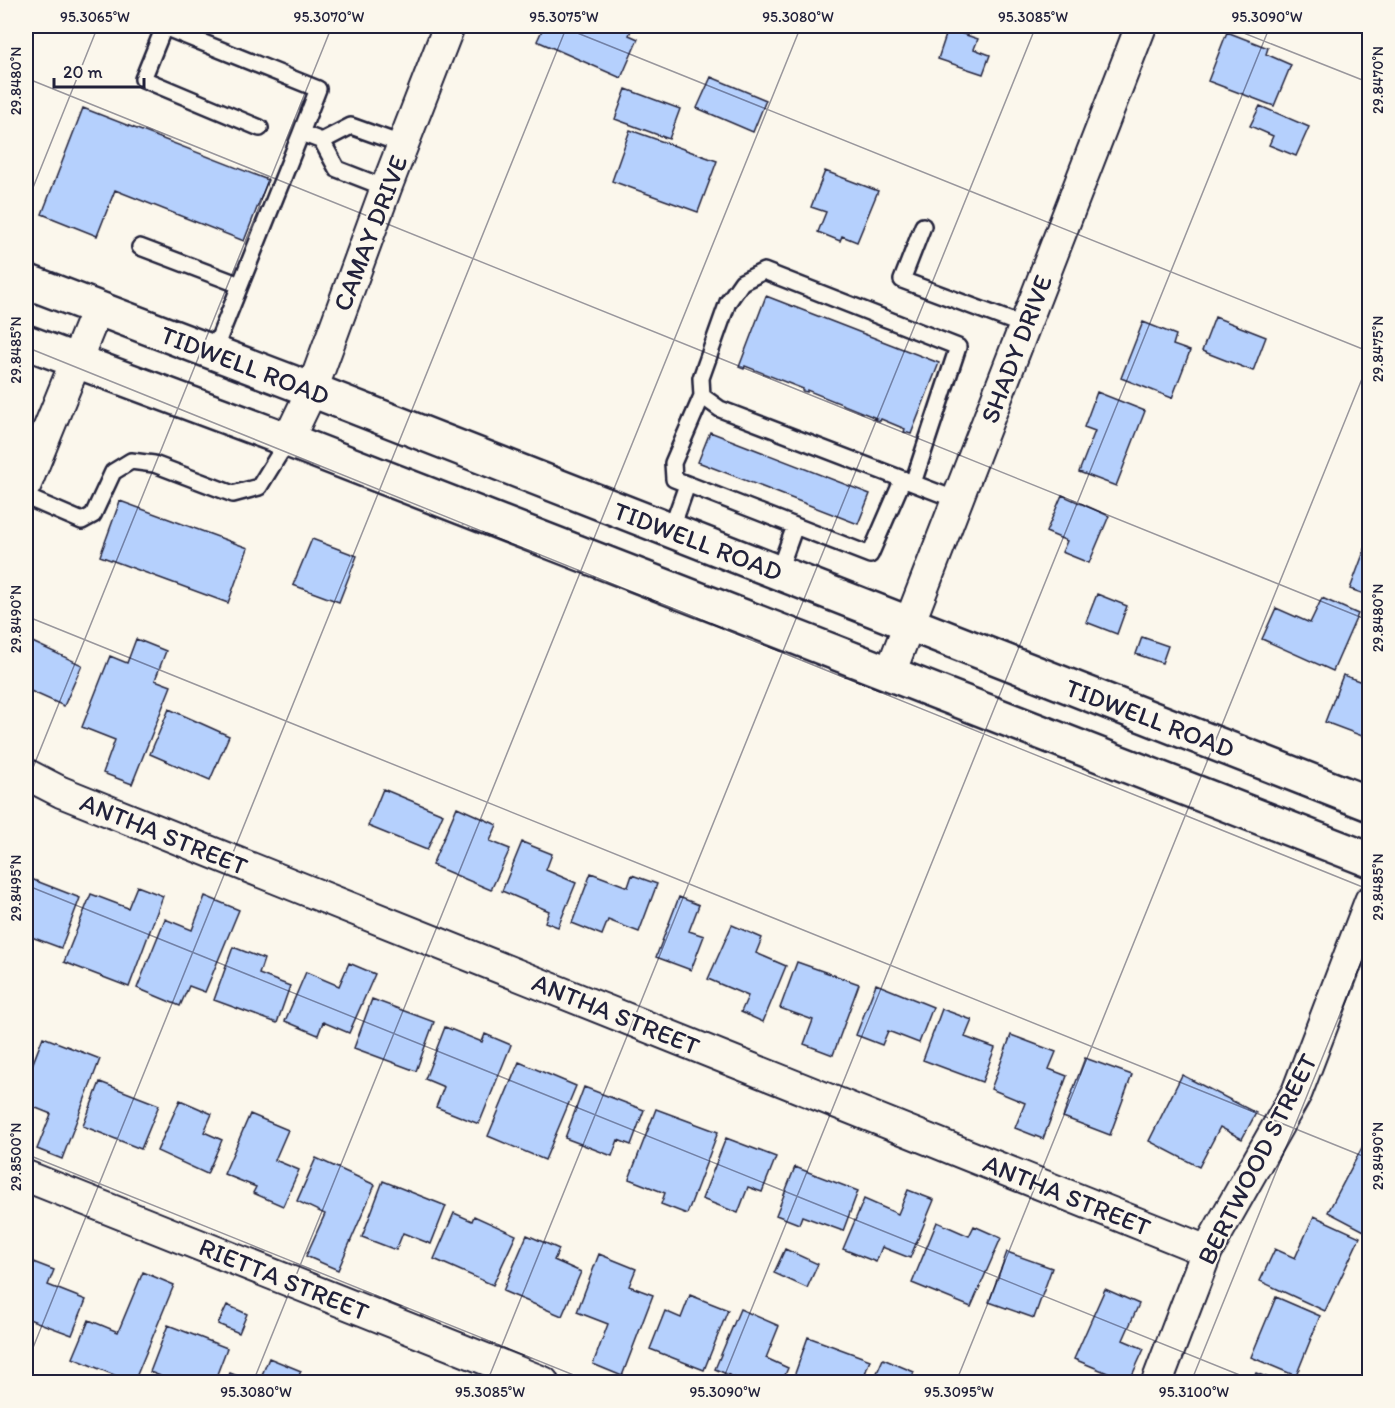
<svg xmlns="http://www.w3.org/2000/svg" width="1395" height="1408" font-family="Itim,sans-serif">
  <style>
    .building { fill: #b5d0fd; stroke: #22223b; stroke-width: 1.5 }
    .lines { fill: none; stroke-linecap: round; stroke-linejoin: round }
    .lane-casing { stroke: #22223b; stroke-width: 20 }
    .street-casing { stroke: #22223b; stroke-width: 34 }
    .secondary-casing { stroke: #22223b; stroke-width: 38 }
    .lane { stroke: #fbf7ec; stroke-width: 15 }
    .street { stroke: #fbf7ec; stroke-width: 30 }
    .secondary { stroke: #fbf7ec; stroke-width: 33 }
    .ticks { fill: none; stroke: #22223b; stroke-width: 1.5; stroke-opacity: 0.45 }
    .labels { text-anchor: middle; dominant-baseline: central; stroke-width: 4.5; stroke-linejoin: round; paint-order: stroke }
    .street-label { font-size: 26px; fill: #22223b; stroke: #fbf7ec }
    .neatline { fill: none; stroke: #22223b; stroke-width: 2 }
    .ticks-label { font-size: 15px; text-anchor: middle; fill: #22223b }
  </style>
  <rect width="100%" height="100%" fill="#fbf7ec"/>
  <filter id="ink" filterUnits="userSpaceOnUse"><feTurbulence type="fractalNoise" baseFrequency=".0167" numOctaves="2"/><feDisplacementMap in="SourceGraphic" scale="12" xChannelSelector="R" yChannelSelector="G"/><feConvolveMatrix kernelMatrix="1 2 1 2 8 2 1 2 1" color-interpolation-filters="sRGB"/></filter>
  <g filter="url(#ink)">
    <path class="building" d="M 544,26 L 633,26 L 629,35 L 638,39 L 621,78 L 537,41 Z
      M 948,29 L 978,39 L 974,49 L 990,55 L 983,74 L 938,59 Z
      M 1227,32 L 1268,48 L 1266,54 L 1291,65 L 1274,106 L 1208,81 Z
      M 711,77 L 766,100 L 753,132 L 697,108 Z
      M 626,89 L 680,109 L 669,139 L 615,119 Z
      M 1260,106 L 1309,127 L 1296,156 L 1269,145 L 1273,136 L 1250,126 Z
      M 83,108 L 268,180 L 244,241 L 115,190 L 97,236 L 42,214 Z
      M 630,130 L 717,161 L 698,212 L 612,181 Z
      M 825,171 L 878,191 L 857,242 L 842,236 L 840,241 L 818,232 L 826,212 L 811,207 Z
      M 766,296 L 939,363 L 911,434 L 904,432 L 905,429 L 881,419 L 880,421 L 873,419 L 876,418 L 807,390 L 807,392 L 802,391 L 803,389 L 745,366 L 744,369 L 739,367 Z
      M 1215,317 L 1266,337 L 1253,371 L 1202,351 Z
      M 1143,322 L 1176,335 L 1173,345 L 1190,351 L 1172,398 L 1121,378 Z
      M 1097,392 L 1145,411 L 1116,486 L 1079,472 L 1095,431 L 1084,427 Z
      M 710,432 L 870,494 L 858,524 L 698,462 Z
      M 1062,495 L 1109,516 L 1089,563 L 1062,552 L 1067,541 L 1046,532 Z
      M 120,501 L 248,548 L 228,603 L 100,556 Z
      M 1369,538 L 1370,539 L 1370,596 L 1350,589 Z
      M 312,539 L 357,556 L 339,602 L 293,585 Z
      M 1097,594 L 1127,606 L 1117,634 L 1086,622 Z
      M 1322,598 L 1358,614 L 1333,671 L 1262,639 L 1276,608 L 1310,623 Z
      M 1142,637 L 1168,646 L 1162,663 L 1136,654 Z
      M 26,639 L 82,665 L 64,706 L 26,689 Z
      M 136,639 L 166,651 L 155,680 L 171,686 L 132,784 L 103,773 L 115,740 L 82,727 L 110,656 L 127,663 Z
      M 1343,675 L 1370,685 L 1370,739 L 1325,722 Z
      M 169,709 L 229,736 L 210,780 L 150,754 Z
      M 383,789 L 443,814 L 427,850 L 368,826 Z
      M 457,807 L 497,825 L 490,841 L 510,849 L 491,890 L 432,865 Z
      M 522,842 L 552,854 L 546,870 L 576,883 L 558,927 L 545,922 L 549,911 L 502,891 Z
      M 591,873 L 628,887 L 632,875 L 657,884 L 639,932 L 608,920 L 602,935 L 572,923 Z
      M 26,877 L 80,898 L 61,948 L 26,935 Z
      M 137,886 L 163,896 L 129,987 L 64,962 L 91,894 L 128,908 Z
      M 205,896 L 239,910 L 205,992 L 189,986 L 180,1006 L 137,988 L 165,919 L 192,930 Z
      M 679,897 L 699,905 L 689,931 L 704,936 L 691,970 L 656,957 Z
      M 732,925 L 762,938 L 756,953 L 786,966 L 763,1022 L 741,1012 L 748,996 L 708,979 Z
      M 233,947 L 264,959 L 259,974 L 290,986 L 277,1023 L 214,1000 Z
      M 797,962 L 859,984 L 833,1055 L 804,1044 L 813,1020 L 780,1008 Z
      M 349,963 L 375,974 L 349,1033 L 323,1022 L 318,1035 L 285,1021 L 306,972 L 339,986 Z
      M 876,984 L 933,1007 L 919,1043 L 888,1031 L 882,1045 L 856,1035 Z
      M 372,999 L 434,1022 L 416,1071 L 354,1048 Z
      M 942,1009 L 972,1020 L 965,1037 L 995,1048 L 982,1082 L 923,1060 Z
      M 445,1027 L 482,1042 L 485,1034 L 511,1045 L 479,1124 L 436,1107 L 444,1087 L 425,1079 Z
      M 1011,1035 L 1056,1052 L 1049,1069 L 1067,1076 L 1043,1139 L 1015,1128 L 1025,1103 L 991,1089 Z
      M 43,1037 L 100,1059 L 62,1159 L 37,1149 L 51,1114 L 26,1104 L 26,1081 Z
      M 1085,1058 L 1132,1075 L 1110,1135 L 1063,1117 Z
      M 519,1062 L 576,1086 L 545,1160 L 488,1136 Z
      M 1182,1075 L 1256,1113 L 1242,1139 L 1220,1127 L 1199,1167 L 1149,1141 Z
      M 100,1082 L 159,1105 L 141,1149 L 83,1126 Z
      M 584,1087 L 644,1110 L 631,1145 L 618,1140 L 612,1156 L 565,1138 Z
      M 180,1100 L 212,1114 L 204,1132 L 222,1140 L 207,1174 L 157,1151 Z
      M 656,1109 L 718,1132 L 687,1214 L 661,1204 L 665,1193 L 629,1179 Z
      M 250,1114 L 288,1130 L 275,1160 L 299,1170 L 283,1206 L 253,1193 L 256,1187 L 224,1174 Z
      M 726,1138 L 776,1157 L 762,1192 L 748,1187 L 738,1213 L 702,1199 Z
      M 1364,1144 L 1370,1146 L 1368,1233 L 1328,1212 Z
      M 316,1158 L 375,1185 L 338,1270 L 306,1256 L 325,1214 L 297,1201 Z
      M 795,1167 L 858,1191 L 843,1231 L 802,1216 L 799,1224 L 776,1215 Z
      M 383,1181 L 446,1206 L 431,1244 L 403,1233 L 396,1250 L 362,1237 Z
      M 908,1190 L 934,1200 L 910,1258 L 882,1247 L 876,1262 L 843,1249 L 864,1199 L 898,1214 Z
      M 454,1213 L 472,1221 L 474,1216 L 516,1235 L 493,1285 L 434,1259 Z
      M 1314,1216 L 1360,1237 L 1325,1311 L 1260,1281 L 1275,1249 L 1295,1258 Z
      M 937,1222 L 969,1236 L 974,1226 L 1001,1238 L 971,1307 L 912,1283 Z
      M 527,1235 L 559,1249 L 554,1260 L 581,1272 L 562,1316 L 503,1291 Z
      M 785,1249 L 818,1264 L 807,1288 L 774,1273 Z
      M 1007,1252 L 1052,1268 L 1034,1318 L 989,1302 Z
      M 599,1254 L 636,1269 L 629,1286 L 653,1295 L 622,1376 L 593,1364 L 608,1324 L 577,1312 Z
      M 28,1260 L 54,1270 L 48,1285 L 86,1300 L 72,1335 L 26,1318 L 26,1267 Z
      M 143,1272 L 174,1285 L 134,1382 L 131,1382 L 73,1358 L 89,1320 L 118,1332 Z
      M 1105,1289 L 1139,1304 L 1123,1340 L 1144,1349 L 1129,1382 L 1074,1359 Z
      M 690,1295 L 728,1310 L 704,1370 L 650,1349 L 665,1311 L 681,1318 Z
      M 1276,1297 L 1320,1316 L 1296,1376 L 1251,1357 Z
      M 227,1305 L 247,1314 L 239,1333 L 218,1324 Z
      M 740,1309 L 779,1326 L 766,1358 L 788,1368 L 782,1382 L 745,1382 L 715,1369 Z
      M 168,1325 L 227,1348 L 214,1382 L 176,1382 L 150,1372 Z
      M 808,1337 L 870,1360 L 862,1382 L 792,1382 Z
      M 269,1358 L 301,1371 L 296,1382 L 259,1382 Z
      M 883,1359 L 914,1372 L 910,1382 L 873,1382 Z
      M 230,1373 L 253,1382 L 226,1382 Z
      M 1256,1373 L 1279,1382 L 1252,1382 Z"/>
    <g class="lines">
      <defs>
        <path id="lane" d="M 260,128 L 143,79 L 164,27 L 318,89 L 301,133
          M 322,141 L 351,126 L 404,145
          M 923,226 L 902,280 L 1025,326
          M 140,247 L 240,285
          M 213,353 L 301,133 L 322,141 L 337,169 L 386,188
          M 702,396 L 673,463 L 674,479 L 870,555 L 903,479
          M 913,483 L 958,347 L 764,271 L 742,282 L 728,302 L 701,378 L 702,396 L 720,409 L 957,500
          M 26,497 L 82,521 L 93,515 L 113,472 L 131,461 L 154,464 L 233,494 L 259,487 L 288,440
          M 671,530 L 687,485
          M 778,573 L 795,526"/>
        <path id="street" d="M 288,440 L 312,390 L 386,188 L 449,26
          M 26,484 L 97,309
          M 890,673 L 1141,26
          M 26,774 L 61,792 L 1207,1251
          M 26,1176 L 543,1382
          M 1157,1382 L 1207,1251 L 1297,1092 L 1370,901"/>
        <path id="secondary" d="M 26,281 L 312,390 L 1370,804
          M 26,342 L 288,440 L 1370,860"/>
      </defs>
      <use href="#lane" class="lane-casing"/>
      <use href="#street" class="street-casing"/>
      <use href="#secondary" class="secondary-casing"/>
      <use href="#lane" class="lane"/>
      <use href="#street" class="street"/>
      <use href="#secondary" class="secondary"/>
    </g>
  </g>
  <path class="ticks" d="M 560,26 L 1370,352M 1226,26 L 1370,83M 26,78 L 1370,621M 26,205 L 98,26M 26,347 L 1370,890M 26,616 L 1370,1159M 26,785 L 332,26M 26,885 L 1257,1382M 26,1154 L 591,1382M 26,1365 L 567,26M 253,1382 L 801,26M 487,1382 L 1036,26M 722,1382 L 1270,26M 956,1382 L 1370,359M 1191,1382 L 1370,940"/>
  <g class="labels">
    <g class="street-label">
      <text transform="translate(370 233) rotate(-69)">CAMAY DRIVE</text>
      <text transform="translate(1016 349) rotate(-69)">SHADY DRIVE</text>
      <text transform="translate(245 365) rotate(21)">TIDWELL ROAD</text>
      <text transform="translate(698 541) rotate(21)">TIDWELL ROAD</text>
      <text transform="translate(1150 718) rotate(21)">TIDWELL ROAD</text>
      <text transform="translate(164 834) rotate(22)">ANTHA STREET</text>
      <text transform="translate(616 1014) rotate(22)">ANTHA STREET</text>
      <text transform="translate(1257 1159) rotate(-63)">BERTWOOD STREET</text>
      <text transform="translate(1067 1195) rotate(22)">ANTHA STREET</text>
      <text transform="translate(284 1279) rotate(22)">RIETTA STREET</text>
    </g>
  </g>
  <rect width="1395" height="1408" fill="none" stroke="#fbf7ec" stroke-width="66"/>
  <path d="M54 78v9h90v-9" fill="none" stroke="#22223b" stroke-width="3"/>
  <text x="63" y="78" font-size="18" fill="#22223b" stroke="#fbf7ec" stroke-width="4.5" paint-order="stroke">20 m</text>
  <rect x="33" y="33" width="1329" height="1342" class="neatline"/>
  <g class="ticks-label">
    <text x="95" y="22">95.3065°W</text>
    <text x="329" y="22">95.3070°W</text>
    <text x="564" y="22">95.3075°W</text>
    <text x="798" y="22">95.3080°W</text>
    <text x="1033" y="22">95.3085°W</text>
    <text x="1267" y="22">95.3090°W</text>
    <text transform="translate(1378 80) rotate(-90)" y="5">29.8470°N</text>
    <text transform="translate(16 81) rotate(-90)" y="5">29.8480°N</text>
    <text transform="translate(1378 349) rotate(-90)" y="5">29.8475°N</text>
    <text transform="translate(16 350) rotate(-90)" y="5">29.8485°N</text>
    <text transform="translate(1378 618) rotate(-90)" y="5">29.8480°N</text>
    <text transform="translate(16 619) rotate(-90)" y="5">29.8490°N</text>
    <text transform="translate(1378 887) rotate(-90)" y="5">29.8485°N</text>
    <text transform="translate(16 888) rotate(-90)" y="5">29.8495°N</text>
    <text transform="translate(1378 1156) rotate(-90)" y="5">29.8490°N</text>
    <text transform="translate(16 1157) rotate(-90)" y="5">29.8500°N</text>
    <text x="256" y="1397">95.3080°W</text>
    <text x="490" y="1397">95.3085°W</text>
    <text x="725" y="1397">95.3090°W</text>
    <text x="959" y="1397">95.3095°W</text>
    <text x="1194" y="1397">95.3100°W</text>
  </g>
</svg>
